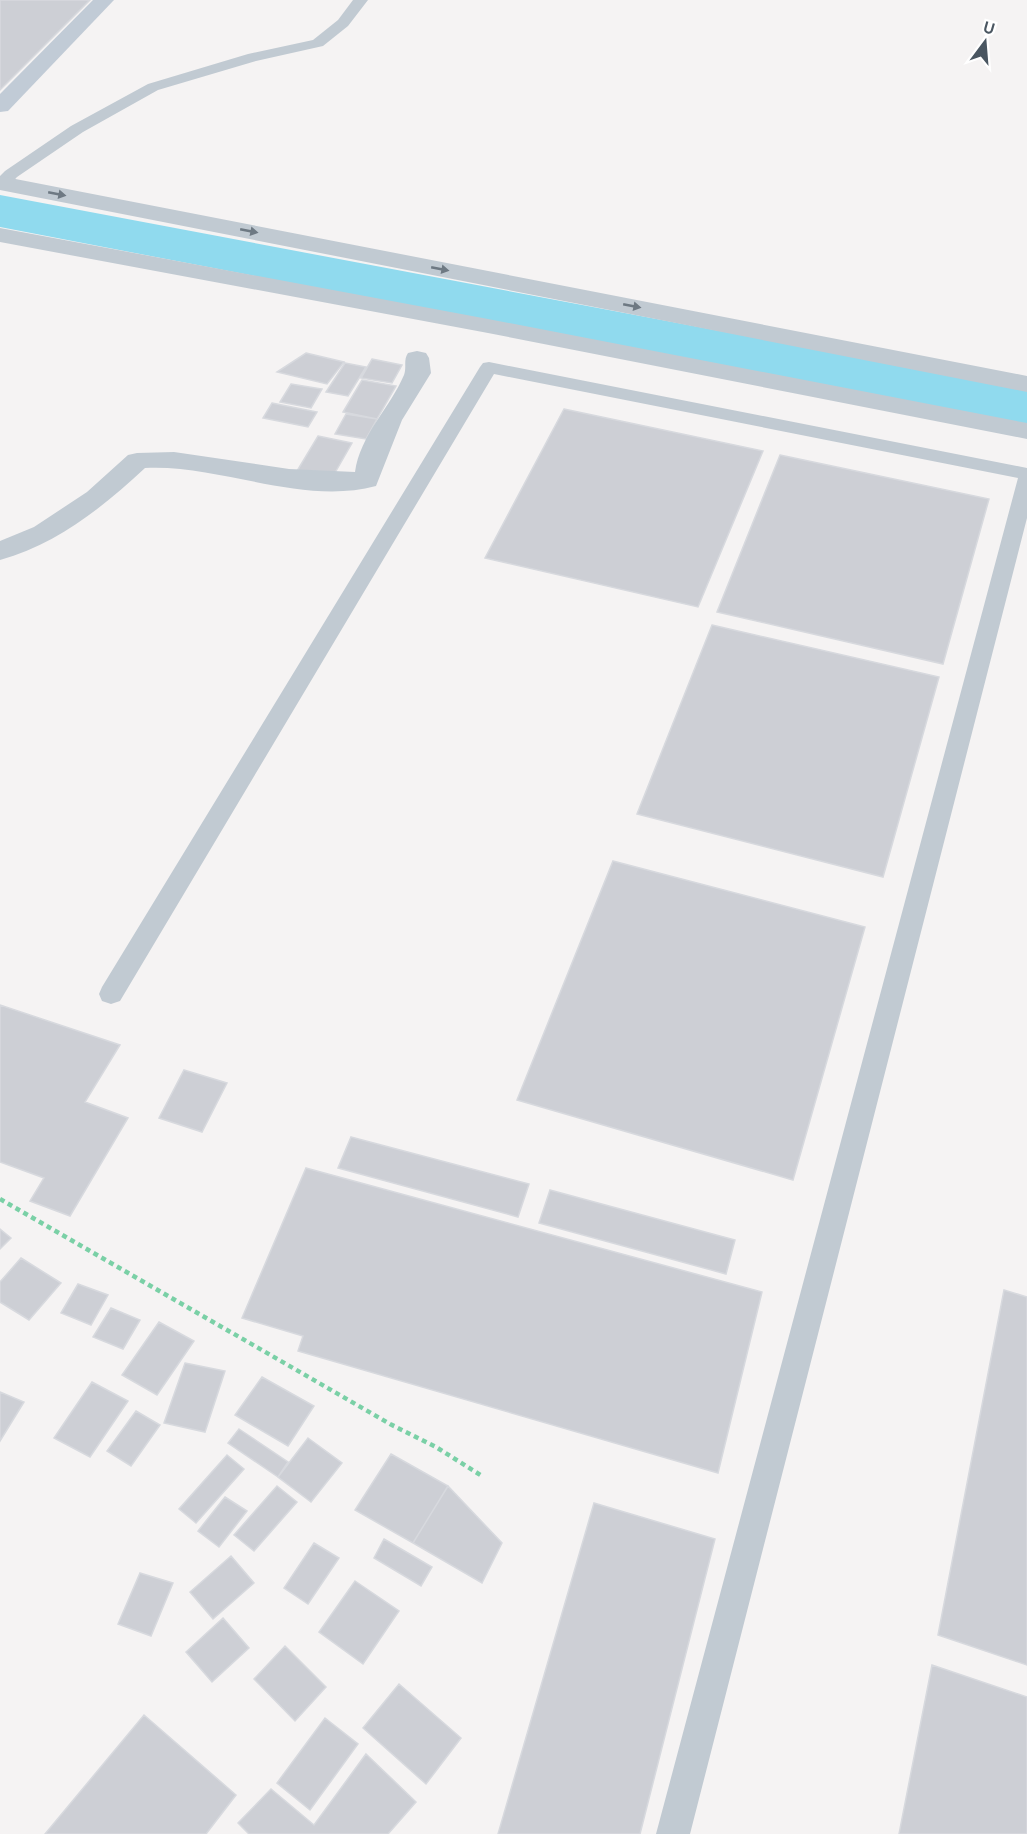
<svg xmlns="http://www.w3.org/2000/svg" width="1027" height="1834" font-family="'DM Sans',sans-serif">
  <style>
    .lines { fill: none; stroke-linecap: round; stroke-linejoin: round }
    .river { fill: #90daee; fill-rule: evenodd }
    .building { fill: #cdcfd5; stroke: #d7d9de; stroke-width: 1.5 }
    .path { stroke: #7ad0a6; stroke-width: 4.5; stroke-dasharray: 5 4; stroke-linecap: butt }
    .lane { fill: #c1cad2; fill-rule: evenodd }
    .street { fill: #c1cad2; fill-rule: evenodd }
    .secondary { fill: #c1cbd6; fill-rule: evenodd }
    .oneway { fill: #6e7983 }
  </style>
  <rect width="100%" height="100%" fill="#f5f3f3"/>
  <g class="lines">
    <path class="river" d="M 0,195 L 1027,389 L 1027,425 L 0,227 Z"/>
  </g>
  <path class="building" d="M 0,0 L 90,0 L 0,90 Z
    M 306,353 L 344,362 L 327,384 L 277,372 Z
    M 372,359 L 402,365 L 392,383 L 361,378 Z
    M 345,363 L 366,367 L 348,396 L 326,392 Z
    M 362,380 L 396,386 L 377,419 L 343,412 Z
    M 291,384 L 322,389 L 311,408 L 280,402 Z
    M 272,403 L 317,412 L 308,427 L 263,418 Z
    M 564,409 L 763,451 L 698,607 L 485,558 Z
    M 346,414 L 377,419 L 366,439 L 335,434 Z
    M 318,436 L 352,443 L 332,478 L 297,471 Z
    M 780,455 L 989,499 L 943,664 L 717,612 Z
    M 712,625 L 939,677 L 883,877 L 637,814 Z
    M 613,861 L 865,927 L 793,1180 L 517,1100 Z
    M 0,1005 L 120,1045 L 85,1102 L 128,1118 L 70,1216 L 30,1201 L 44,1178 L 0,1162 Z
    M 184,1070 L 227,1083 L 202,1132 L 159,1118 Z
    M 351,1137 L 529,1184 L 518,1217 L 338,1168 Z
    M 306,1168 L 762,1292 L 718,1473 L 298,1351 L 303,1336 L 242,1318 Z
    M 550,1190 L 735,1240 L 726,1274 L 539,1223 Z
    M 0,1229 L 11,1238 L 0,1249 Z
    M 21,1258 L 61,1283 L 29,1320 L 0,1302 L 0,1282 Z
    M 78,1284 L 108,1295 L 91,1325 L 61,1313 Z
    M 1004,1290 L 1027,1297 L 1027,1665 L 938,1635 Z
    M 111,1308 L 140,1320 L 123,1349 L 93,1337 Z
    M 159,1322 L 194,1341 L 157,1395 L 122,1375 Z
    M 185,1363 L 225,1371 L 205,1432 L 164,1423 Z
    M 262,1377 L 314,1406 L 288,1446 L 235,1415 Z
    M 92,1382 L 128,1401 L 90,1457 L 54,1438 Z
    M 0,1392 L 24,1402 L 0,1441 Z
    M 136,1411 L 160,1425 L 131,1466 L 107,1451 Z
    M 239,1429 L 288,1462 L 278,1477 L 228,1443 Z
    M 308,1438 L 342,1463 L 311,1502 L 278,1477 Z
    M 391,1454 L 448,1486 L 413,1543 L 355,1510 Z
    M 227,1455 L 244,1469 L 196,1523 L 179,1509 Z
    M 277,1486 L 297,1502 L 254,1551 L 234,1535 Z
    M 448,1486 L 502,1543 L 482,1583 L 413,1543 Z
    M 225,1497 L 247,1511 L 219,1547 L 198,1531 Z
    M 594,1503 L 715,1539 L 640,1834 L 498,1834 Z
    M 384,1539 L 432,1567 L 421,1586 L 374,1558 Z
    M 314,1543 L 339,1558 L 308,1604 L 284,1588 Z
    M 231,1556 L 254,1583 L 213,1619 L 190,1592 Z
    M 140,1573 L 173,1583 L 151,1636 L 118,1624 Z
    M 355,1581 L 399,1611 L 363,1664 L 319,1632 Z
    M 223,1618 L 249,1648 L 212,1682 L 186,1652 Z
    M 285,1646 L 326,1687 L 295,1721 L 254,1679 Z
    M 932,1665 L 1027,1697 L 1027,1834 L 899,1834 Z
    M 399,1684 L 461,1738 L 426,1784 L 363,1728 Z
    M 144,1715 L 236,1795 L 206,1834 L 45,1834 Z
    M 325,1718 L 358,1744 L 310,1810 L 277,1783 Z
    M 366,1754 L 416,1802 L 388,1834 L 249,1834 L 238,1823 L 271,1789 L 314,1825 Z"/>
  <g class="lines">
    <path class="path" d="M 0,1199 L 390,1424 L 436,1447 L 482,1476"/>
    <path class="lane" d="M 353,0 L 368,0 L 348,26 L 323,46 L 256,61 L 158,90 L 83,132 L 17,177 L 8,187 L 0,188 L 0,176 L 5,171 L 71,126 L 148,84 L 248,54 L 313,40 L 338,20 Z
      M 489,362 L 1027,468 L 1027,518 L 690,1834 L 656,1834 L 1018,478 L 494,374 L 120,1001 L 111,1004 L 102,1001 L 99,994 L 102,987 L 480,367 L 483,363 Z"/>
    <path class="street" d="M 0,176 L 1027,376 L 1027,392 L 0,190 Z
      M 0,228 L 488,319 L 1027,423 L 1027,439 L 488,333 L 0,242 Z
      M 417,351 L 426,353 L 429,358 L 431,373 L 402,420 L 376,486 C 302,506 220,464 145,468 C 102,508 57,544 0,560 L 0,541 L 34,527 L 87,492 L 128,455 L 137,453 L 174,452 L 289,469 L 355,472 C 360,435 390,408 404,375 C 407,367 403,360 408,353 Z"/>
    <path class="secondary" d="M 93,0 L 114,0 L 8,111 L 0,112 L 0,94 Z"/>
  </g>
  <defs><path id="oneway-solid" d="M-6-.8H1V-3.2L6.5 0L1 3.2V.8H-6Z" transform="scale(1.5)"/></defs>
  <g class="oneway">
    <use href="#oneway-solid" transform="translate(57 194) rotate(11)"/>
    <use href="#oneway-solid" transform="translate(249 231) rotate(11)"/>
    <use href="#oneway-solid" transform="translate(440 269) rotate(11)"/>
    <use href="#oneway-solid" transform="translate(632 306) rotate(11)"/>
  </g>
  <g transform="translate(985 42) rotate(16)" stroke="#ffffff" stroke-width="4.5" paint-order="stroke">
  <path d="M0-4.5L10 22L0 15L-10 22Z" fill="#4a5661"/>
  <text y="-9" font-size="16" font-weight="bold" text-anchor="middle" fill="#4a5661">U</text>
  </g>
</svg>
